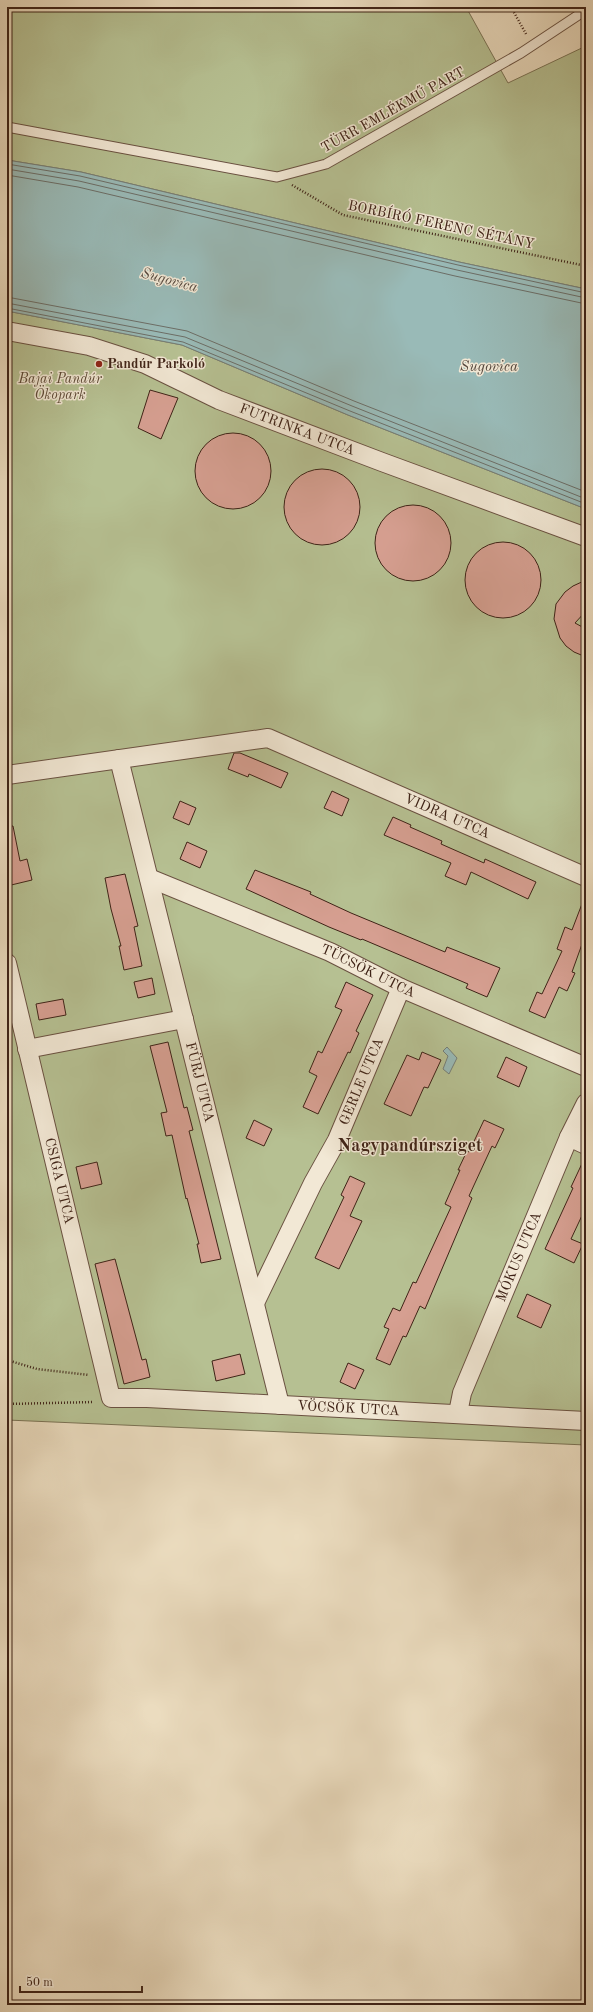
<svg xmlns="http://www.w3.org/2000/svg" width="593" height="2012" font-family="'Old Standard TT',serif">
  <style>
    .green { fill: #b6c092; stroke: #7a7254 }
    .water { fill: #99bab7; stroke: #757e77 }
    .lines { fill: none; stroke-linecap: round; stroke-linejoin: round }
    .shore { stroke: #6c6e67; stroke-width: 1 }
    .building { fill: #d69f91; stroke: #3f2317 }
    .service-casing { stroke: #6a5141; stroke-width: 11 }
    .minor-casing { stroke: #6a5141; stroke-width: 20 }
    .path { stroke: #3f2317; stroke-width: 2.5; stroke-dasharray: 1 2; stroke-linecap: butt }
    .service { stroke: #f2e8d5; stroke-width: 9 }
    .minor { stroke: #f2e8d5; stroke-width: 18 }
    .poi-dot { fill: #8f2418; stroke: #f2e8d5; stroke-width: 1.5 }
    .labels { text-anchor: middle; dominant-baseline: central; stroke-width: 3; stroke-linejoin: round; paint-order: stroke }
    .street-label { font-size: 14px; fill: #3f2317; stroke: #f2e8d5 }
    .poi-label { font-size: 14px; font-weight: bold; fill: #3f2317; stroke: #f2e8d5; text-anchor: start }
    .park-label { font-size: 14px; font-style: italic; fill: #5d4a36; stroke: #f2e8d5 }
    .water-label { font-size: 15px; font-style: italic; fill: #56493f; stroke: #f2e8d5 }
    .district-label { font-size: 18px; font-weight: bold; fill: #3f2317; stroke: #f2e8d5 }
  </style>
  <rect width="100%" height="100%" fill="#ebdcbf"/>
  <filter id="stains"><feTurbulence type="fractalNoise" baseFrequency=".005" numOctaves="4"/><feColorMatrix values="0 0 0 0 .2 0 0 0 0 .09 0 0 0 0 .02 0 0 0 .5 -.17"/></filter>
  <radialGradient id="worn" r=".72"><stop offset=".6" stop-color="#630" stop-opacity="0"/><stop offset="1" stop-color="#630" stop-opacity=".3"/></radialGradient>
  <path class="green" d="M 7,7 L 466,7 L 508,83 L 586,46 L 586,289 L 459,262 L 81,172 L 7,160 Z
    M 7,311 L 182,345 L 348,415 L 586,509 L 586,1445 L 7,1420 Z"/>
  <path class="water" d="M 7,160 L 81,172 L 459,262 L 586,289 L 586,509 L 348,415 L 182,345 L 7,311 Z
    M 447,1047 L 457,1058 L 449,1074 L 443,1069 L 448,1056 L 443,1051 Z"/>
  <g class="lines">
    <path class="shore" d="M 7,164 L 80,176 L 458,265 L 586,293
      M 7,169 L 79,181 L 457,270 L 586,298
      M 7,175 L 78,187 L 455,276 L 586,304
      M 7,297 L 187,331 L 354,401 L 586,492
      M 7,303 L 185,337 L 352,406 L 586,499
      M 7,308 L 183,342 L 350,411 L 586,504"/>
  </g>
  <path class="building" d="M 150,390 L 178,398 L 161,439 L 138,428 Z
    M195 471a38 38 0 1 1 76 0a38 38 0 1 1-76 0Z
    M284 507a38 38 0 1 1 76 0a38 38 0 1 1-76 0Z
    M375 543a38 38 0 1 1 76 0a38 38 0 1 1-76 0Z
    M465 580a38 38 0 1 1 76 0a38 38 0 1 1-76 0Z
    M 586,580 L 586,611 L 575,623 L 586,629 L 586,657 L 574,652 L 566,646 L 560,638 L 554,619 L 556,604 L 565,592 L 573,586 Z
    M 234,753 L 240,753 L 288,773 L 281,788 L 249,774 L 248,777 L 228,769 Z
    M 332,791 L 349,799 L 342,816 L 324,808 Z
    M 180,801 L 196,808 L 189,825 L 173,818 Z
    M 393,817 L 411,825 L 410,827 L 442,841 L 441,844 L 484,863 L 485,859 L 536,882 L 528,899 L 471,872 L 466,885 L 445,876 L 451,863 L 384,835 Z
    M 7,826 L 13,826 L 20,861 L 27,859 L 32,880 L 7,886 Z
    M 187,842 L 207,851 L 200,868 L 180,859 Z
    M 255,870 L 311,892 L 310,894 L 351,913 L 445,952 L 447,947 L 500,968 L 487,997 L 466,988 L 468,984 L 362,939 L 361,940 L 329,927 L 246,889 Z
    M 125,874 L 138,926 L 134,927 L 142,966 L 124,970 L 119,946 L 121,946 L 111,909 L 105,878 Z
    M 585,896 L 586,933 L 572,972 L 575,973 L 567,991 L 559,987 L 545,1018 L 529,1011 L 537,992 L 542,994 L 562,951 L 557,949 L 565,927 L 572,930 Z
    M 152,978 L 155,994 L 138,998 L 134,982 Z
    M 346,982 L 373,995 L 356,1031 L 359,1033 L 350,1053 L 348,1052 L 318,1114 L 303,1107 L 317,1076 L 309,1072 L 318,1051 L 322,1053 L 342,1010 L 335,1007 Z
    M 63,999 L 66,1015 L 39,1020 L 36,1004 Z
    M 168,1042 L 184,1108 L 187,1107 L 193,1130 L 189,1131 L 221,1259 L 201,1263 L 197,1244 L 199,1244 L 187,1198 L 186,1199 L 172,1135 L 166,1136 L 161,1113 L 167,1112 L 150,1046 Z
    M 422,1052 L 441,1060 L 428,1088 L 424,1087 L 411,1116 L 384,1104 L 407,1055 L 419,1060 Z
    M 506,1057 L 527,1067 L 519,1087 L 497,1077 Z
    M 254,1120 L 272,1129 L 264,1146 L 246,1138 Z
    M 484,1120 L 504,1129 L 495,1148 L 492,1146 L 469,1196 L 472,1198 L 425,1309 L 420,1306 L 406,1337 L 403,1336 L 390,1365 L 376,1359 L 389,1329 L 384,1327 L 393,1308 L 400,1311 L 413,1282 L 416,1283 L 451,1207 L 445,1204 L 460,1170 L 458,1170 L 467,1151 L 469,1152 Z
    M 586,1155 L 586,1207 L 571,1239 L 583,1244 L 574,1263 L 545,1249 L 573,1188 L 571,1187 Z
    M 97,1162 L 102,1184 L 81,1189 L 76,1167 Z
    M 350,1176 L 365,1183 L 350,1216 L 362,1221 L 339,1269 L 315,1258 L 344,1197 L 341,1195 Z
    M 115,1259 L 142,1360 L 146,1359 L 150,1377 L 124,1384 L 95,1264 Z
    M 527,1294 L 551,1305 L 541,1328 L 517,1317 Z
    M 240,1354 L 245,1374 L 216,1381 L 212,1361 Z
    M 348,1363 L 364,1370 L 355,1389 L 340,1382 Z"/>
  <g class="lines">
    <defs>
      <path id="service" d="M 7,127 L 277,177 L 326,164 L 521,53 L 586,10"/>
      <g id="minor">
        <path id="s1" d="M 7,331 L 89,346 L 145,364 L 219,400 L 382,462 L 586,537"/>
        <path id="s2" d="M 119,759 L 280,1405"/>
        <path id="s3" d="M 7,775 L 268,738 L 586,877"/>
        <path id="s4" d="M 149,878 L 330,952 L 401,988 L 586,1067"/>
        <path id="s5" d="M 7,963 L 111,1398 L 147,1398 L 586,1421"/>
        <path d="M 27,1049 L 184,1019"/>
        <path d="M 569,1137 L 586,1145"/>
        <path id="s6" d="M 255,1303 L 313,1183 L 337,1140 L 401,988"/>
        <path id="s7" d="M 458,1413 L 462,1393 L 569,1137 L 586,1103"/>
      </g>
    </defs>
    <use href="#service" class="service-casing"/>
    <use href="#minor" class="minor-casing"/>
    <path class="path" d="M 511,7 L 526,34
      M 584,25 L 586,34
      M 292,185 L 343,215 L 586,266
      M 7,1360 L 37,1369 L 89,1375
      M 7,1404 L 94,1402"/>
    <use href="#service" class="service"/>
    <use href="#minor" class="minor"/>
  </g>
  <circle class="poi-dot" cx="99" cy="364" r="4"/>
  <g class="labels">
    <g class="street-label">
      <text transform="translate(393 110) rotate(-29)">TÜRR EMLÉKMŰ PART</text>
      <text transform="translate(441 225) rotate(12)">BORBÍRÓ FERENC SÉTÁNY</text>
      <text stroke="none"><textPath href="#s1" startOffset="308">FUTRINKA UTCA</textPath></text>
      <text stroke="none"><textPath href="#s3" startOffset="459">VIDRA UTCA</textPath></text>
      <text stroke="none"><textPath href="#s4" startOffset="238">TÜCSÖK UTCA</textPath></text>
      <text stroke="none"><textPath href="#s6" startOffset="246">GERLE UTCA</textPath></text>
      <text stroke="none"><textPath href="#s2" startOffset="333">FÜRJ UTCA</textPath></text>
      <text stroke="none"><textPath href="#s5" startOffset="224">CSIGA UTCA</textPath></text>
      <text stroke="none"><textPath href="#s7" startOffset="168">MÓKUS UTCA</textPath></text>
      <text stroke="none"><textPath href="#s5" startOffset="685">VÖCSÖK UTCA</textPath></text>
    </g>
    <g class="poi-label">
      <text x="107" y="364">Pandúr Parkoló</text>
    </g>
    <g class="park-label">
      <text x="60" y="379">Bajai Pandúr<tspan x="60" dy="16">Ökopark</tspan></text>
    </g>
    <g class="water-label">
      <text transform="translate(169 281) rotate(15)">Sugovica</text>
      <text x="489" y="367">Sugovica</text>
    </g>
    <g class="district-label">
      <text x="410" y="1146">Nagypandúrsziget</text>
    </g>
  </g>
  <rect width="593" height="2012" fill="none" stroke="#ebdcbf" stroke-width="24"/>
  <rect x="8" y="8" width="577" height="1996" fill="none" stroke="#3f2317" stroke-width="2"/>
  <rect x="12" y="12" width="569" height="1988" fill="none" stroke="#3f2317"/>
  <path d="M20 1986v6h122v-6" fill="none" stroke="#3f2317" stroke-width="2"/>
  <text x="26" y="1986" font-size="12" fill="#3f2317" stroke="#f2e8d5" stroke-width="3" paint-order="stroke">50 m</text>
  <rect width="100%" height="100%" filter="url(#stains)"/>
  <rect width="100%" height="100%" fill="url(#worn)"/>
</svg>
